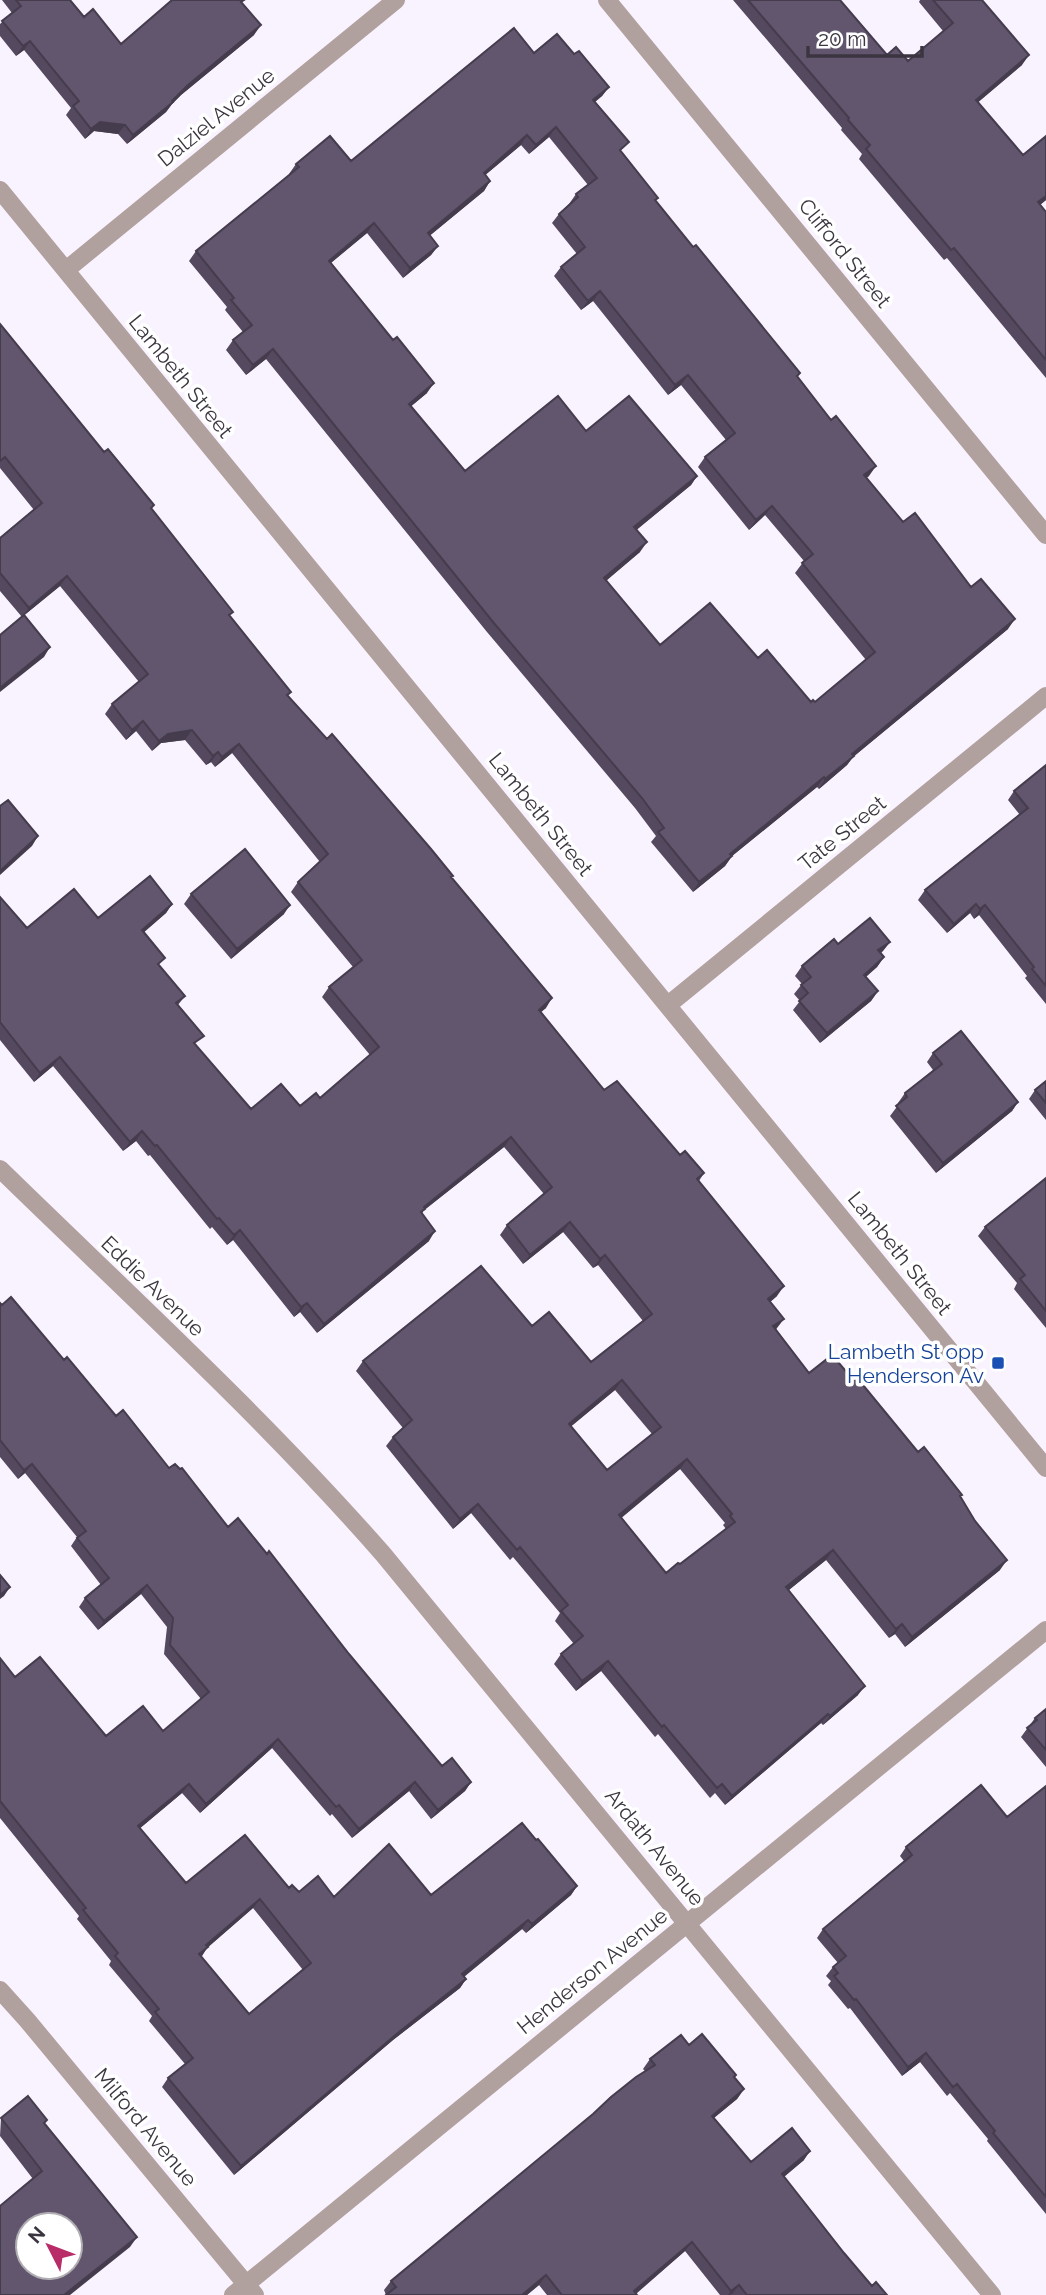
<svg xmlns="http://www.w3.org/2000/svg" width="1046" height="2295" font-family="Raleway,sans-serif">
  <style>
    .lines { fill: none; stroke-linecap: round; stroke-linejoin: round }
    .minor { stroke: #b0a09e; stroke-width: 18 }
    .wall { fill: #54495f; fill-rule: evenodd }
    .shaded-wall { fill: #453c4d }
    .building { fill: #62556e; stroke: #453c4d; stroke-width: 2; fill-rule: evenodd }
    .transit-dot { fill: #1a4fb4; stroke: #fff; stroke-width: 2.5 }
    .labels { text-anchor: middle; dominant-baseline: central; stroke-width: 7; stroke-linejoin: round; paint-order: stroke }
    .street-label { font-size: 21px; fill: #3b3540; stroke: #fff }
    .transit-label { font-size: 21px; fill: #164399; stroke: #fff; text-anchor: end }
  </style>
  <rect width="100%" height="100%" fill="#f9f3ff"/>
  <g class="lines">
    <path class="minor" d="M 607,0 L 1046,535
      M 0,190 L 1046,1468
      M 66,270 L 396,0
      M 668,1005 L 1046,696
      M 0,1169 C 129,1295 264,1418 383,1554 L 992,2295
      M 0,1990 L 27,2020 L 255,2295
      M 233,2295 L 1046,1630"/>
  </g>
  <path class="wall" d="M 2,0 L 70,0 L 84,17 L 121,44 L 243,4 L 254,35 L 181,95 L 172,104 L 166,112 L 127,144 L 118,134 L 94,131 L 85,139 L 66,115 L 71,108 L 24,50 L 16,56 L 0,36 L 0,24 L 12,13 Z
    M 733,0 L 840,0 L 887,55 L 908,61 L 943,31 L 919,2 L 920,0 L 982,0 L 1022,65 L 978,102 L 1023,155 L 1046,136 L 1046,200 L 1040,205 L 1046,212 L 1046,378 L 947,258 L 944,260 L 859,159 L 862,154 L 841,130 L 842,128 Z
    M 534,53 L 574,54 L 609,87 L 602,96 L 595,102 L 622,152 L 658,198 L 655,202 L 800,373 L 797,377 L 869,476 L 866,478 L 903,522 L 971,587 L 1008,629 L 853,757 L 847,765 L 819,789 L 817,787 L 732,856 L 725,866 L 693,892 L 651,842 L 656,836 L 635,808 L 487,632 L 266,359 L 246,375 L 226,350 L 233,340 L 243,332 L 225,310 L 227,307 L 189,261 L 196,251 L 290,174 L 289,174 L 296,164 L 351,161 ZM 549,137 L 588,185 L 576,194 L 569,204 L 559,214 L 552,223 L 577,254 L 561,267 L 554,276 L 581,310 L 593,301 L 668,395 L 681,385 L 726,440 L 705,457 L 698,467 L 749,530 L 765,515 L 804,561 L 795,573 L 866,660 L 815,702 L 811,702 L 758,658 L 660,645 L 606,581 L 640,552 L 636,530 L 691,485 L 697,476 L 586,431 L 465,471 L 411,406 L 427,393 L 331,263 L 367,233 L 403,278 L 431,255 L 438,246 L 430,235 L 484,191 L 490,181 L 485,175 L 521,145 L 529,154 Z
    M 0,324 L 104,452 L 154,505 L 151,509 L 230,616 L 291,692 L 288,696 L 451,878 L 546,1008 L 540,1012 L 604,1090 L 680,1155 L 704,1173 L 699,1181 L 777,1296 L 770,1302 L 777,1328 L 776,1329 L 809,1373 L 918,1452 L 961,1497 L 1000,1570 L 905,1647 L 895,1634 L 889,1638 L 826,1560 L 789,1590 L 858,1695 L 823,1725 L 821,1723 L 725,1805 L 715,1793 L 710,1798 L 658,1734 L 655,1737 L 601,1671 L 576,1691 L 554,1664 L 561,1654 L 574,1644 L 555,1621 L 560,1613 L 513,1557 L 510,1560 L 471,1513 L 453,1529 L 386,1446 L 393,1437 L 403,1428 L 356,1371 L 363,1361 L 532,1326 L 591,1362 L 643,1321 L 598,1265 L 593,1268 L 563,1232 L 523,1264 L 500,1235 L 507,1225 L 544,1194 L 504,1147 L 423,1211 L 422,1214 L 429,1241 L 317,1333 L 300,1312 L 294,1317 L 233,1240 L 227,1245 L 212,1227 L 210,1229 L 150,1155 L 148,1156 L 136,1141 L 123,1151 L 53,1066 L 34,1082 L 0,1040 L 0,897 L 27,928 L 98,918 L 172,904 L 166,913 L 144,932 L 159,966 L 185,996 L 178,1005 L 196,1046 L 251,1109 L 300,1106 L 320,1098 L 370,1055 L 322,997 L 329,987 L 353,967 L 291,892 L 298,882 L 320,862 L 232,753 L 215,767 L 211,762 L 206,765 L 185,740 L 161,743 L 152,751 L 136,731 L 126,740 L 105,714 L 112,704 L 139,682 L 60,586 L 22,617 L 0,591 L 0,538 L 34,510 L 0,468 ZM 615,1390 L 652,1434 L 607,1470 L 571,1426 ZM 680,1469 L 725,1523 L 723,1525 L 726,1529 L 680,1564 L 666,1573 L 621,1517 Z
    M 1046,765 L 1046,1004 L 1025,978 L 1027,976 L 979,915 L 974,919 L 970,913 L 947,933 L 918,900 L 925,890 L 1020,815 L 1008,800 L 1014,791 Z
    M 191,894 L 284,914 L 231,959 L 184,904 Z
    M 890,942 L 881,953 L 884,957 L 877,967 L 866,977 L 878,991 L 871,1001 L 820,1043 L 793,1010 L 800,1001 L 794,994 L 802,984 L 795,976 L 802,966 Z
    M 933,1053 L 1018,1102 L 1012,1111 L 936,1173 L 890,1116 L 899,1104 L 898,1103 L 905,1093 L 933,1070 L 927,1062 Z
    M 1046,1081 L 1046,1120 L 1029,1099 L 1035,1090 Z
    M 1046,1178 L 1046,1328 L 1014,1289 L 1017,1283 L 978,1236 L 985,1227 Z
    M 0,1303 L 64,1360 L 116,1416 L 228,1527 L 349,1654 L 442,1766 L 471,1782 L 465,1791 L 431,1819 L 409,1791 L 352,1838 L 332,1814 L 330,1816 L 272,1748 L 200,1813 L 182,1793 L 140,1828 L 186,1883 L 289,1888 L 299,1892 L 334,1897 L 431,1895 L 577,1886 L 571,1895 L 526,1933 L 522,1929 L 464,1977 L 466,1979 L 460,1988 L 393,2040 L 234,2175 L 162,2087 L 168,2078 L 185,2064 L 149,2021 L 152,2016 L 109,1965 L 111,1961 L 77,1919 L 79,1916 L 0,1818 L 0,1658 L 15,1677 L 106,1736 L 163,1731 L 201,1699 L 164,1654 L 167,1627 L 141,1594 L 98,1630 L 79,1607 L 85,1598 L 101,1585 L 71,1546 L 77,1537 L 25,1473 L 18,1479 L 0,1457 ZM 253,1908 L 303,1970 L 249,2014 L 201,1957 L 207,1948 Z
    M 1046,1709 L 1046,1767 L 1021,1737 L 1035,1718 Z
    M 1046,1786 L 1046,2214 L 987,2141 L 988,2139 L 950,2093 L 947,2096 L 920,2062 L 902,2076 L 850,2008 L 848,2009 L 828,1985 L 831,1981 L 826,1976 L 833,1967 L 838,1963 L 817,1938 L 823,1929 L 904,1861 L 900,1856 L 906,1847 L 1007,1817 Z
    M 689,2045 L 736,2075 L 734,2077 L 744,2089 L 737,2099 L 714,2118 L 751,2162 L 804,2160 L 784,2177 L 844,2253 L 872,2286 L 887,2295 L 720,2295 L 685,2251 L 636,2294 L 637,2295 L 547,2295 L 539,2285 L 527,2295 L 386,2295 L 384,2290 L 391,2281 L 645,2071 L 643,2069 L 650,2059 Z
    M 1,2118 L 47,2120 L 44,2123 L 130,2247 L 33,2179 L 0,2136 Z"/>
  <path class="shaded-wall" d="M 261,25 L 254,35 L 181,95 L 172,104 L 166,112 L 127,144 L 133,135 L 188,85 Z
    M 30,41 L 24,50 L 16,56 L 23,46 Z
    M 1029,55 L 1022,65 L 969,110 L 976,100 Z
    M 609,87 L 602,96 L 586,109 L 593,100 Z
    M 100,122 L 125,125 L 118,134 L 94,131 L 85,139 L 91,129 Z
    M 556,127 L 549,137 L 529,154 L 536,145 Z
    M 527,135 L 521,145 L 477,182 L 484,173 Z
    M 490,181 L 484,191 L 421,243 L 428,233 Z
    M 1046,196 L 1046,200 L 1031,212 L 1038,202 Z
    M 374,223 L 367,233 L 322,270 L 329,261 Z
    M 438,246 L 431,255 L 403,278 L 410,268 Z
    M 600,291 L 593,301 L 581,310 L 588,301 Z
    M 273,349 L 266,359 L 246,375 L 253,365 Z
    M 688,375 L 681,385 L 668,395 L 675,385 Z
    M 434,383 L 427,393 L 402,414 L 409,404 Z
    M 876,466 L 869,476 L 857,485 L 864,475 Z
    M 697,476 L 691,485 L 628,537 L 634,527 Z
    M 772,506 L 765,515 L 749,530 L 756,520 Z
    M 647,542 L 640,552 L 597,588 L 604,578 Z
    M 67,576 L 60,586 L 22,617 L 29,608 Z
    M 1015,619 L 1008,629 L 853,757 L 847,765 L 819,789 L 825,779 L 852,754 Z
    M 50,647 L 44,657 L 0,692 L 0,688 Z
    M 143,721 L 136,731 L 126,740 L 132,730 Z
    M 192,730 L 185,740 L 161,743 L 152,751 L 159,741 L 168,734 Z
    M 239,744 L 232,753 L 215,767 L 222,757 Z
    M 218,752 L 211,762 L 206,765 L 213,756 Z
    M 824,777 L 817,787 L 732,856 L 725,866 L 693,892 L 699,882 L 730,854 Z
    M 38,836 L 32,846 L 0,875 L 0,871 Z
    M 172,904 L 166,913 L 135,940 L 142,930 Z
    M 976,904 L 970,913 L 947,933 L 954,924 Z
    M 290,905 L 284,914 L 231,959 L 237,949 Z
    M 985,905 L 979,915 L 974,919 L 980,909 Z
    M 890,942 L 883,951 L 872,960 L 878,950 Z
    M 884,957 L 877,967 L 857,984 L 864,975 Z
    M 878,991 L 871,1001 L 820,1043 L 827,1033 Z
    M 552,998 L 546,1008 L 532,1020 L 539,1010 Z
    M 60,1057 L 53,1066 L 34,1082 L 40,1073 Z
    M 1018,1102 L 1012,1111 L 936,1173 L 943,1163 Z
    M 142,1131 L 136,1141 L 123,1151 L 130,1142 Z
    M 511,1137 L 504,1147 L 423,1211 L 419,1218 L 424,1207 Z
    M 570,1222 L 563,1232 L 523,1264 L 530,1255 Z
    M 240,1230 L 233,1240 L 227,1245 L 234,1235 Z
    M 435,1231 L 429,1241 L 317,1333 L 324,1324 Z
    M 605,1255 L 598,1265 L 593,1268 L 600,1259 Z
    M 784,1286 L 777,1296 L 762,1309 L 768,1299 Z
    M 307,1303 L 300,1312 L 294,1317 L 301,1307 Z
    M 784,1319 L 777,1328 L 767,1336 L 773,1326 Z
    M 622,1380 L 615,1390 L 562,1434 L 569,1424 Z
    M 687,1459 L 680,1469 L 613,1525 L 619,1515 Z
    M 32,1464 L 25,1473 L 18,1479 L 24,1470 Z
    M 478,1504 L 471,1513 L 453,1529 L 460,1519 Z
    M 833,1550 L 826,1560 L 780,1597 L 786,1587 Z
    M 1007,1560 L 1000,1570 L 905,1647 L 912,1637 Z
    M 147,1585 L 141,1594 L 98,1630 L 104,1621 Z
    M 10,1587 L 4,1596 L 0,1599 L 0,1595 Z
    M 902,1624 L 895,1634 L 889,1638 L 896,1629 Z
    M 608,1661 L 601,1671 L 576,1691 L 582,1681 Z
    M 865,1686 L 858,1695 L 823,1725 L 830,1716 Z
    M 828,1714 L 821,1723 L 725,1805 L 732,1796 Z
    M 278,1739 L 272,1748 L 200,1813 L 206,1804 Z
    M 415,1782 L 409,1791 L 352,1838 L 359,1829 Z
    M 471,1782 L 465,1791 L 431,1819 L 438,1810 Z
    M 189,1784 L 182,1793 L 132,1835 L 138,1826 Z
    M 577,1886 L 571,1895 L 526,1933 L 532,1924 Z
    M 260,1899 L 253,1908 L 207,1948 L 202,1956 L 193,1963 L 206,1945 Z
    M 528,1920 L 522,1929 L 456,1983 L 462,1974 Z
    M 466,1979 L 460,1988 L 393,2040 L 234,2175 L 241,2166 L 399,2032 Z
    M 926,2053 L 920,2062 L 902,2076 L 908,2067 Z
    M 744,2089 L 737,2099 L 705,2125 L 712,2116 Z
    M 810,2151 L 804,2160 L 775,2184 L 782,2174 Z
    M 137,2237 L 130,2247 L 70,2295 L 64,2295 Z
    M 692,2242 L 685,2251 L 634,2295 L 634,2291 Z
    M 546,2275 L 539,2285 L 527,2295 L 522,2295 Z
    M 739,2285 L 732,2294 L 728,2295 L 731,2291 Z"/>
  <path class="building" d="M 16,0 L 70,0 L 84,17 L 93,9 L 121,44 L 172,0 L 244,0 L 241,2 L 261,25 L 188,85 L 172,101 L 173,102 L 133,135 L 125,125 L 100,122 L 91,129 L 73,106 L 79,101 L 30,41 L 23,46 L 2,21 L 21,6 Z
    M 748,0 L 840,0 L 887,55 L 896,47 L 908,61 L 953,23 L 933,0 L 982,0 L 1029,55 L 976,100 L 1023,155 L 1046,136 L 1046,196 L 1038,202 L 1046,212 L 1046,360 L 954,248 L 951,250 L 866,149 L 870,145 L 848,120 L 849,118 Z
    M 514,28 L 534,53 L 557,34 L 574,54 L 579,51 L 609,87 L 593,100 L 629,142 L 620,150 L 658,198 L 655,200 L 693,247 L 696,245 L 800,373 L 797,376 L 831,420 L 836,416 L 876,466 L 864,475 L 903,522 L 915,513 L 971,587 L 981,579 L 1015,619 L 852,754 L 854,756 L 825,779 L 824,777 L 730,854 L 732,856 L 699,882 L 658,832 L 664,828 L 642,798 L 493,622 L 273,349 L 253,365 L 233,340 L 252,325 L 231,300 L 234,298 L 196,251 L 299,167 L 296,164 L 330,136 L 351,161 ZM 556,127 L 597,178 L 576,194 L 578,197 L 559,214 L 585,247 L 561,267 L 588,301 L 600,291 L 675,385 L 688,375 L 735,433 L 705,457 L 756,520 L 772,506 L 813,554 L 802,563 L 875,652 L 815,702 L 813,700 L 811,702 L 767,650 L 758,658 L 710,603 L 660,645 L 604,578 L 647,542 L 634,527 L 697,476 L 629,396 L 586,431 L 558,396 L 465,471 L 409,404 L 434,383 L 397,337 L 393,340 L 329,261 L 374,223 L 410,268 L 438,246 L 428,233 L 490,181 L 484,173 L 527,135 L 536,145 Z
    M 0,324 L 104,452 L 108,449 L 154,505 L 151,508 L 233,612 L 229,615 L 291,692 L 287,695 L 327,739 L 332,734 L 431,849 L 453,876 L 451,877 L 552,998 L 539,1010 L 604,1090 L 617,1081 L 680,1155 L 685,1151 L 704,1173 L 697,1179 L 784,1286 L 768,1299 L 784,1319 L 773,1326 L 809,1373 L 832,1355 L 850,1376 L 854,1374 L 918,1452 L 924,1447 L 962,1495 L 960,1496 L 975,1521 L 1007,1560 L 912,1637 L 902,1624 L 896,1629 L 833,1550 L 786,1587 L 865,1686 L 830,1716 L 828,1714 L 732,1796 L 722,1784 L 717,1788 L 664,1725 L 662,1727 L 608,1661 L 582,1681 L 561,1654 L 583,1636 L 561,1611 L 568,1605 L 520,1547 L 517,1550 L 478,1504 L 460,1519 L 393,1437 L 412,1420 L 363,1361 L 481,1266 L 532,1326 L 549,1312 L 591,1362 L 652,1314 L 605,1255 L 600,1259 L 570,1222 L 530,1255 L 507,1225 L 552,1187 L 511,1137 L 424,1207 L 425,1209 L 421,1212 L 435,1231 L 324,1324 L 307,1303 L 301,1307 L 240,1230 L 234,1235 L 219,1218 L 217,1219 L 157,1145 L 155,1146 L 142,1131 L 130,1142 L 60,1057 L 40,1073 L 0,1022 L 0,897 L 27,928 L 74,889 L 98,918 L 150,876 L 172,904 L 142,930 L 165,958 L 158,964 L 185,996 L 176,1003 L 204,1036 L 194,1043 L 251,1109 L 281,1084 L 300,1106 L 316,1093 L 320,1098 L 379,1047 L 329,987 L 362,960 L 298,882 L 328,854 L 239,744 L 222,757 L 218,752 L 213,756 L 192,730 L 168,734 L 159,741 L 143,721 L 132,730 L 112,704 L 148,674 L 67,576 L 29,608 L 0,573 L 0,538 L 42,503 L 5,457 L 0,461 ZM 622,1380 L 661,1427 L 607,1470 L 569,1424 ZM 687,1459 L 732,1514 L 730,1516 L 735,1522 L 680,1564 L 678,1563 L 666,1573 L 619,1515 Z
    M 24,615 L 50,647 L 0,688 L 0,635 Z
    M 1046,765 L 1046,986 L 1032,969 L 1034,967 L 985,905 L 980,909 L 976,904 L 954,924 L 925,890 L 1028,808 L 1014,791 Z
    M 8,800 L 38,836 L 0,871 L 0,806 Z
    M 245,849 L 290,905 L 237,949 L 191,894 Z
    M 870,918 L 890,942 L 878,950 L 884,957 L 864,975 L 878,991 L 827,1033 L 799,1001 L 808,993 L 801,985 L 811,977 L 802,966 L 834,939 L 838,944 Z
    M 961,1031 L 1018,1102 L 943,1163 L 896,1106 L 907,1097 L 905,1093 L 942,1064 L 933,1053 Z
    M 1046,1081 L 1046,1103 L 1035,1090 Z
    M 1046,1178 L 1046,1311 L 1020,1279 L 1025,1275 L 985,1227 Z
    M 11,1297 L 64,1360 L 67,1357 L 116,1416 L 123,1410 L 169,1468 L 175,1464 L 180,1469 L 182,1468 L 228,1527 L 238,1518 L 267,1554 L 269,1551 L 349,1654 L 442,1766 L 452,1758 L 471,1782 L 438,1810 L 415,1782 L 359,1829 L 339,1805 L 336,1807 L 278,1739 L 206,1804 L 189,1784 L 138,1826 L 186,1883 L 245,1835 L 289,1888 L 292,1885 L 299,1892 L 318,1876 L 334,1897 L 389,1844 L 431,1895 L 522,1823 L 536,1840 L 538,1839 L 577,1886 L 532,1924 L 528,1920 L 462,1974 L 466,1979 L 399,2032 L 241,2166 L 168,2078 L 193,2058 L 155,2012 L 159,2009 L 115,1956 L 118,1953 L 83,1910 L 86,1908 L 0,1801 L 0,1658 L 15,1677 L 40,1657 L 106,1736 L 143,1706 L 163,1731 L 209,1692 L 170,1645 L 173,1618 L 147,1585 L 104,1621 L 85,1598 L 109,1578 L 77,1538 L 86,1531 L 32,1464 L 24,1470 L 0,1440 L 0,1303 L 2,1305 ZM 260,1899 L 311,1963 L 249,2014 L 199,1954 L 208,1947 L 206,1945 Z
    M 0,1575 L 10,1587 L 0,1595 Z
    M 1046,1709 L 1046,1750 L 1027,1728 L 1037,1720 L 1035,1718 Z
    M 981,1785 L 1007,1817 L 1046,1786 L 1046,2197 L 993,2133 L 995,2131 L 957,2084 L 953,2087 L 926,2053 L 908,2067 L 856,1999 L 854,2000 L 834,1976 L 838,1973 L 833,1967 L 846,1956 L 823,1929 L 912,1855 L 906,1847 Z
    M 702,2034 L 736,2075 L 734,2077 L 744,2089 L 712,2116 L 751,2162 L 792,2128 L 810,2151 L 782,2174 L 844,2253 L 872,2286 L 876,2282 L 887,2295 L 747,2295 L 739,2285 L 731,2291 L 692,2242 L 634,2291 L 637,2295 L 562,2295 L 546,2275 L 522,2295 L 386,2295 L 396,2287 L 391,2281 L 593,2114 L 611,2097 L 636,2077 L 655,2065 L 650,2059 L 681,2035 L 689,2045 Z
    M 28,2096 L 47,2120 L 44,2123 L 137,2237 L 64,2295 L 0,2295 L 0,2206 L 42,2171 L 1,2118 ZM 28,2225 L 70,2225 L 70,2267 L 28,2267 Z"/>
  <rect class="transit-dot" x="991" y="1356" width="14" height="14" rx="3.5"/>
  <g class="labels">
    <g class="street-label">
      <text transform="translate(216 117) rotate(-39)">Dalziel Avenue</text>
      <text transform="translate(845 253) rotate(51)">Clifford Street</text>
      <text transform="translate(181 376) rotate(51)">Lambeth Street</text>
      <text transform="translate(541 814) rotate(51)">Lambeth Street</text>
      <text transform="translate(842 833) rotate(-39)">Tate Street</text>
      <text transform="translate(900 1253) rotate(51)">Lambeth Street</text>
      <text transform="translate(153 1286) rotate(44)">Eddie Avenue</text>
      <text transform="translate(655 1847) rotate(51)">Ardath Avenue</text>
      <text transform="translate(592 1971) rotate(-39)">Henderson Avenue</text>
      <text transform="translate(146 2127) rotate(50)">Milford Avenue</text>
    </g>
    <g class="transit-label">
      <text x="984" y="1351">Lambeth St opp<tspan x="984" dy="24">Henderson Av</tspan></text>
    </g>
  </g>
  <g transform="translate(49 2246) rotate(312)"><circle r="33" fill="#ffffff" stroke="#b1aeb3" stroke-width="2"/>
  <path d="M0-5L12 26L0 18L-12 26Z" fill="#b82d68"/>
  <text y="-10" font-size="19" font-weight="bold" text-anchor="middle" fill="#3b3540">N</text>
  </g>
  <path d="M808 46v10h114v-10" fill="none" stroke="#3b3540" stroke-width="3.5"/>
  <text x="818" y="46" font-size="21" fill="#3b3540" stroke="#ffffff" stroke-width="5" paint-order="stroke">20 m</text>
</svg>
